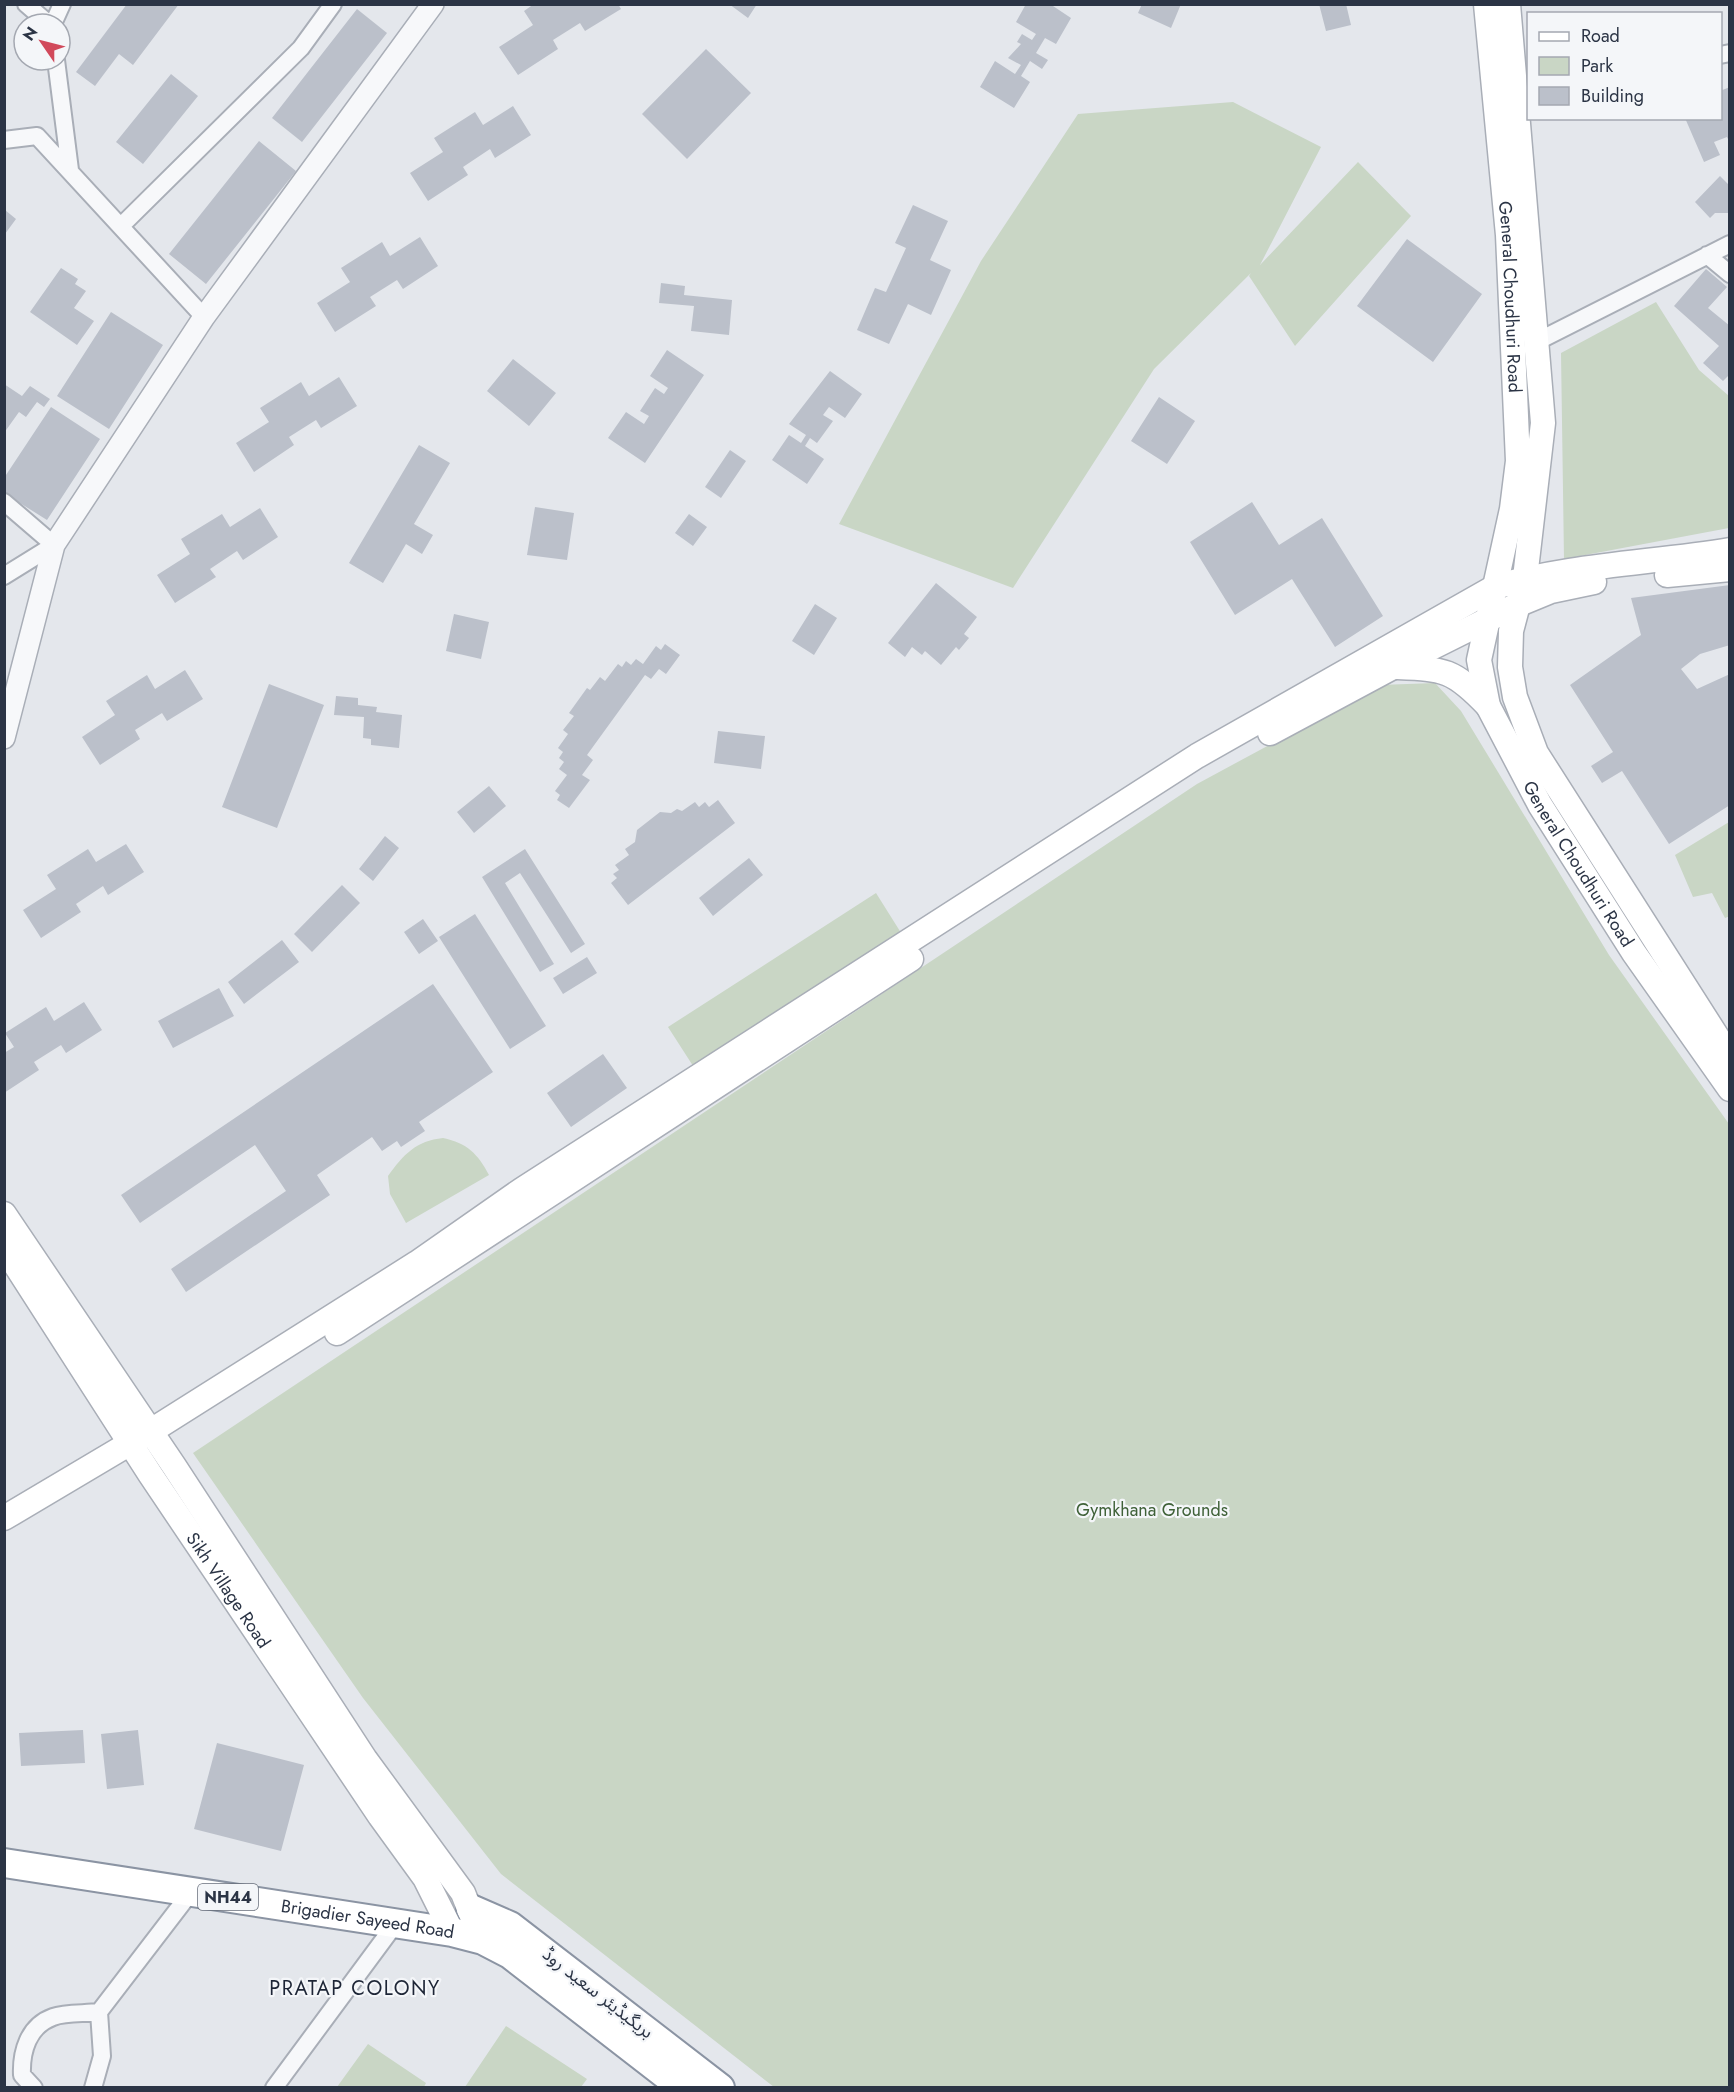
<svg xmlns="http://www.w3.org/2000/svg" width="1734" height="2092" font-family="Jost,'Noto Sans Arabic',sans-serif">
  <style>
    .green { fill: #c9d6c5 }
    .building { fill: #bbc0ca }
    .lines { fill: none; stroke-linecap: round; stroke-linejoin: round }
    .minor-casing { stroke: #a9aeb7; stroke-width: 20 }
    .tertiary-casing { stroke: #a9aeb7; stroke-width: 24 }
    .secondary-casing { stroke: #a9aeb7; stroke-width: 27 }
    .trunk-casing { stroke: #8b94a3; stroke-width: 32 }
    .minor { stroke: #f7f8fa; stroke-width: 16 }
    .tertiary { stroke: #f7f8fa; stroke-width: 21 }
    .secondary { stroke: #fff; stroke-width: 24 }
    .trunk { stroke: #fff; stroke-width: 28 }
    .labels { text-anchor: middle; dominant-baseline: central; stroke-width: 4.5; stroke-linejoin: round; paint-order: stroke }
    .shield { fill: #f4f6f9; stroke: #676e7b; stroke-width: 1.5 }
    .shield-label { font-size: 16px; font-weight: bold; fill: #2b3445 }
    .street-label { font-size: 18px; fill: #2b3445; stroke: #f4f6f9 }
    .park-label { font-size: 18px; fill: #3f6138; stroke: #f4f6f9 }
    .neighbourhood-label { font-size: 20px; letter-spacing: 1.5px; fill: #1d2536; stroke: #f4f6f9 }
  </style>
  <rect width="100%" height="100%" fill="#e4e7ec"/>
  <path class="green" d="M 1233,102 L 1321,147 L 1260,265 L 1358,162 L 1411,216 L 1295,346 L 1249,276 L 1251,273 L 1154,369 L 1013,588 L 839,524 L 981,261 L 1078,114 Z
    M 1656,302 L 1699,370 L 1729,396 L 1729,528 L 1564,559 L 1561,353 Z
    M 1435,683 L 1461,711 L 1609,955 L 1729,1124 L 1729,2087 L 774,2087 L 501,1874 L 363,1698 L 193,1453 L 1197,784 L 1380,685 Z
    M 1729,822 L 1730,916 L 1725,918 L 1712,893 L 1693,897 L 1675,855 Z
    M 876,893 L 903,936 L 695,1069 L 668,1027 Z
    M 443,1138 C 467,1143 478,1154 489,1175 L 406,1223 L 390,1194 L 388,1176 C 404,1154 416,1141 443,1138 Z
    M 506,2026 L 587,2079 L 581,2087 L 465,2087 Z
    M 368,2044 L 426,2083 L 424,2087 L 337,2087 Z"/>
  <path class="building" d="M 127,4 L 179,4 L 133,65 L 119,54 L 95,86 L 76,72 Z
    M 534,4 L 618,4 L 621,9 L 585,31 L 580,23 L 553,40 L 558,49 L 518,75 L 499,47 L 533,25 L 524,11 Z
    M 729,4 L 757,4 L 748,18 Z
    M 1026,4 L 1050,4 L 1071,18 L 1056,44 L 1045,38 L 1036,53 L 1048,60 L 1042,69 L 1030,61 L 1021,76 L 1030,82 L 1014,108 L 980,87 L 995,61 L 1015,74 L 1021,65 L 1008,58 L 1021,44 L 1017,42 L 1022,34 L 1032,40 L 1036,34 L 1016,22 Z
    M 1142,4 L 1181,4 L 1171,28 L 1138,13 Z
    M 1319,4 L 1346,4 L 1351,25 L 1326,31 Z
    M 357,9 L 387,33 L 302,142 L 272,118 Z
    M 706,49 L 751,93 L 687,159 L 642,114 Z
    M 171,74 L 198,96 L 143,164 L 116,142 Z
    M 1730,87 L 1730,143 L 1727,137 L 1714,142 L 1720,155 L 1704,162 L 1685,118 L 1720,118 L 1720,91 Z
    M 513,106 L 531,135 L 495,158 L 490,149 L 463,167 L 468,175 L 428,201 L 410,173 L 443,152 L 434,138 L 475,112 L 483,125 Z
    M 259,141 L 296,171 L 206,284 L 169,254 Z
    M 1720,176 L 1730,186 L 1730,213 L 1715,213 L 1710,218 L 1695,202 Z
    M 913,205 L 948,221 L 930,260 L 951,270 L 931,315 L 908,304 L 889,344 L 857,330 L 875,288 L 886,292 L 906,248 L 895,243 Z
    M 5,210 L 16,219 L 5,234 Z
    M 420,237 L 438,266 L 403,289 L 397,280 L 370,297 L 376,306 L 335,332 L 317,303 L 350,282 L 341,268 L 382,242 L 390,256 Z
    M 1407,239 L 1482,294 L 1433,362 L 1357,306 Z
    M 61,268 L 78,279 L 75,284 L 86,291 L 74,308 L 94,321 L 77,345 L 30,312 Z
    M 1706,269 L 1727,287 L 1708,308 L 1730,326 L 1730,374 L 1723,381 L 1703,363 L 1719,346 L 1674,306 Z
    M 661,283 L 685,286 L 684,295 L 732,300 L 729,335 L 691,331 L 694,306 L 659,303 Z
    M 111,312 L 163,345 L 109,429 L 57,396 Z
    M 667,350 L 704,375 L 645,463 L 608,438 L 626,412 L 644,424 L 649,416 L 640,411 L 655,388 L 664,394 L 668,388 L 650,376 Z
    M 513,359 L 556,393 L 529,426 L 487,391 Z
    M 830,371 L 862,394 L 845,418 L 829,407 L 823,415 L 833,421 L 817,443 L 810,438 L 805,446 L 824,459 L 807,484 L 772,460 L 789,435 L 801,443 L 806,435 L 789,424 Z
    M 339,377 L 357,406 L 321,428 L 316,420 L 289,437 L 294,445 L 254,472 L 236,443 L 269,422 L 260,408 L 301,382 L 309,396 Z
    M 4,384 L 22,396 L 30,386 L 50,399 L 44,407 L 37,402 L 26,417 L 19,412 L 4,433 Z
    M 1159,397 L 1195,421 L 1167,464 L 1131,441 Z
    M 51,407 L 100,439 L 47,520 L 4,493 L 4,478 Z
    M 419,445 L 450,463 L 414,524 L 433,535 L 422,554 L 406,544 L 383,583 L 349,563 Z
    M 730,450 L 746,461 L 721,498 L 705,487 Z
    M 1252,502 L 1279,545 L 1322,518 L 1383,616 L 1335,647 L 1292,579 L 1235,615 L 1190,542 Z
    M 535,507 L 574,513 L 567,560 L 527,555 Z
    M 260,508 L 278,537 L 243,560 L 237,551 L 210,569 L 216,577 L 175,603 L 157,575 L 190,554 L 181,539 L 222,514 L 230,527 Z
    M 689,514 L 707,527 L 693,546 L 675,533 Z
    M 936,583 L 977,617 L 964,634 L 969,638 L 959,650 L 956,647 L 941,665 L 925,651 L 922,655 L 912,647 L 905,657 L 888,643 Z
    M 1730,585 L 1730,645 L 1700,654 L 1681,669 L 1697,689 L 1730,674 L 1730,805 L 1669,844 L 1622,771 L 1602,783 L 1591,766 L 1613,752 L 1570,685 L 1641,635 L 1631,598 Z
    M 815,604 L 837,618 L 814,655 L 792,641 Z
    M 454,614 L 489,622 L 481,659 L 446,651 Z
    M 665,644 L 680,655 L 666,674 L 659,669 L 651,679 L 645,675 L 587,755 L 593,760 L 582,775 L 590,780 L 569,808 L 557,800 L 560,795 L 555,791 L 567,775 L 559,769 L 564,762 L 559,758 L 563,752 L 558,748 L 568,734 L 563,730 L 574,716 L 569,713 L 587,688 L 590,690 L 600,677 L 605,681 L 618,664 L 622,667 L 626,661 L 631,665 L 636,659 L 643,664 L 656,646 L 661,650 Z
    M 185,670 L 203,699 L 167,721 L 162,713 L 135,730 L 140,739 L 100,765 L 82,737 L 115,715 L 106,701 L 147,675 L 155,689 Z
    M 269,684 L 324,705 L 277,828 L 222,807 Z
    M 336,696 L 358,698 L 358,705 L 377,707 L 376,712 L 402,715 L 399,748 L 371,745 L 371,739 L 363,738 L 364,717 L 334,715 Z
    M 718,731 L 765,736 L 761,769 L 714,763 Z
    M 489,786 L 506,806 L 474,833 L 457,812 Z
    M 718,800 L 735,823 L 628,905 L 611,883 L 617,878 L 613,874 L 619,870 L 615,865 L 629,855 L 625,849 L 635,842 L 637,830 L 660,812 L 671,813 L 677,809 L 682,811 L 695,802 L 699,807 L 705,802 L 709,807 Z
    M 385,836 L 399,848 L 373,881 L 359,869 Z
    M 126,844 L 144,872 L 108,895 L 103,886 L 76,904 L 81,912 L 41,938 L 23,910 L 56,889 L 47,875 L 88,849 L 96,862 Z
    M 525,849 L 585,944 L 571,953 L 520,873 L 505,883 L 554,964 L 540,972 L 482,877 Z
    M 749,858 L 763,875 L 713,916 L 699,898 Z
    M 342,885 L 360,903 L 312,952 L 294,934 Z
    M 475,914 L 546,1026 L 510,1049 L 439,937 Z
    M 423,919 L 438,941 L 419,954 L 404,932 Z
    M 282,940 L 299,962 L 244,1004 L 228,982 Z
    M 587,957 L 597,973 L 563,994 L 553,978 Z
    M 433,984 L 493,1072 L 419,1122 L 425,1131 L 401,1147 L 397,1141 L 382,1151 L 372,1137 L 317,1175 L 330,1195 L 186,1292 L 171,1269 L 286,1191 L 255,1145 L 140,1223 L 121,1195 Z
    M 219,988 L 234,1016 L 173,1048 L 158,1021 Z
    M 84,1002 L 102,1030 L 66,1053 L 61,1045 L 34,1062 L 39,1070 L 4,1093 L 4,1053 L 14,1047 L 5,1033 L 46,1007 L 54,1021 Z
    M 603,1054 L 627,1088 L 571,1127 L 547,1093 Z
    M 83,1730 L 85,1763 L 21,1766 L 19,1733 Z
    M 138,1730 L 144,1785 L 107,1789 L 101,1734 Z
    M 217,1743 L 304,1765 L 281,1851 L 194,1829 Z"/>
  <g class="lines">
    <defs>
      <path id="minor" d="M 26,4 L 49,24
        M 53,24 L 62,4
        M 1720,55 L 1730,53
        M 56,60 L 70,170
        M 4,140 L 37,136 L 204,317
        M 121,226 L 301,48 L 333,4
        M 1707,255 L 1730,274
        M 1536,342 L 1730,244
        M 4,502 L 54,545 L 4,576
        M 34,2088 L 22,2075 C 21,2052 28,2026 53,2017 C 66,2012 85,2014 99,2012
        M 93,2088 L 102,2056 L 99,2012 L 191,1892
        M 274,2088 L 396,1923"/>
      <path id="tertiary" d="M 4,738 L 54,545 L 204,317 L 433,4"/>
      <g id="secondary">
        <path id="s1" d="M 1486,4 L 1508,235 L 1518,461 L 1512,509 L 1479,660 L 1488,706 L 1540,805 L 1634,953 L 1730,1089"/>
        <path d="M 1508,4 L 1543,423 L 1525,578 L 1511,631 L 1510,667 L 1515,697 L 1536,753 L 1730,1057"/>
        <path d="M 1667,575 L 1730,569"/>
        <path d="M 1396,667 C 1444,669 1453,669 1488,706"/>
        <path d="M 1270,733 L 1393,667 L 1517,605 L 1551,591 L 1594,582"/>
        <path d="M 4,1214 L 174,1466 L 365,1759 L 463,1893 L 476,1926"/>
        <path id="s2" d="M 4,1247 L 150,1474 L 380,1816 L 425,1878 L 452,1932"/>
        <path d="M 337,1333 L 911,959"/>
        <path d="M 4,1518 L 159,1426 L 417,1263 L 523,1189 L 1197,756 L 1495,587 C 1571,565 1651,563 1730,550"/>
      </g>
      <g id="trunk">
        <path id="s3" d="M 4,1863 L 452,1932 L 483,1940 L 510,1954 L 683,2088"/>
        <path d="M 471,1909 L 510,1926 L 720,2088"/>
      </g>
    </defs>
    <use href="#minor" class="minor-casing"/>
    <use href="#tertiary" class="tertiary-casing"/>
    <use href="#secondary" class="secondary-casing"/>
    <use href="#trunk" class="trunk-casing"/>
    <use href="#minor" class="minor"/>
    <use href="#tertiary" class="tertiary"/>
    <use href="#secondary" class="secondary"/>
    <use href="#trunk" class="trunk"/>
  </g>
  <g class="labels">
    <rect class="shield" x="198" y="1884" width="60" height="26" rx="4.5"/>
    <g class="shield-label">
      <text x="228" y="1897">NH44</text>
    </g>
    <g class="street-label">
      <text stroke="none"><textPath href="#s1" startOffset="294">General Choudhuri Road</textPath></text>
      <text stroke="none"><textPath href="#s1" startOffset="890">General Choudhuri Road</textPath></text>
      <text stroke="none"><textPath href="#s2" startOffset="410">Sikh Village Road</textPath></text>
      <text stroke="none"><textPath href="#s3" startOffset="368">Brigadier Sayeed Road</textPath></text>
      <text transform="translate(598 1993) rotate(38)">بریگیڈیئر سعید روڈ</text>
    </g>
    <g class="park-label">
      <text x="1152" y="1510">Gymkhana Grounds</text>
    </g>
    <g class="neighbourhood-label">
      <text x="355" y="1988">PRATAP COLONY</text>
    </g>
  </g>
  <rect width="1734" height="2092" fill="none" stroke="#2b3445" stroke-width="12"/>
  <rect x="1527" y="12" width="195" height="108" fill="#f4f6f9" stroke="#a4a8b1" stroke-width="1.5"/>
  <rect x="1539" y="32" width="30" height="9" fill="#ffffff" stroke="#a4a8b1" stroke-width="1.5"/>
  <text x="1581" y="42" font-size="18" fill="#2b3445">Road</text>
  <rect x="1539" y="57" width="30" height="18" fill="#c9d6c5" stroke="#a4a8b1" stroke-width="1.5"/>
  <text x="1581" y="72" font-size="18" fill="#2b3445">Park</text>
  <rect x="1539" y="87" width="30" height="18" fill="#bbc0ca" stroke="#a4a8b1" stroke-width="1.5"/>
  <text x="1581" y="102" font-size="18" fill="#2b3445">Building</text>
  <g transform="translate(42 42) rotate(305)"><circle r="28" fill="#f4f6f9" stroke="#a4a8b1" stroke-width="1.5"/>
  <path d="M0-4.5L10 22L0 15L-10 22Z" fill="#d1495b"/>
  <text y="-9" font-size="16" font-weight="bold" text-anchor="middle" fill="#2b3445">N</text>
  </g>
</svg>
